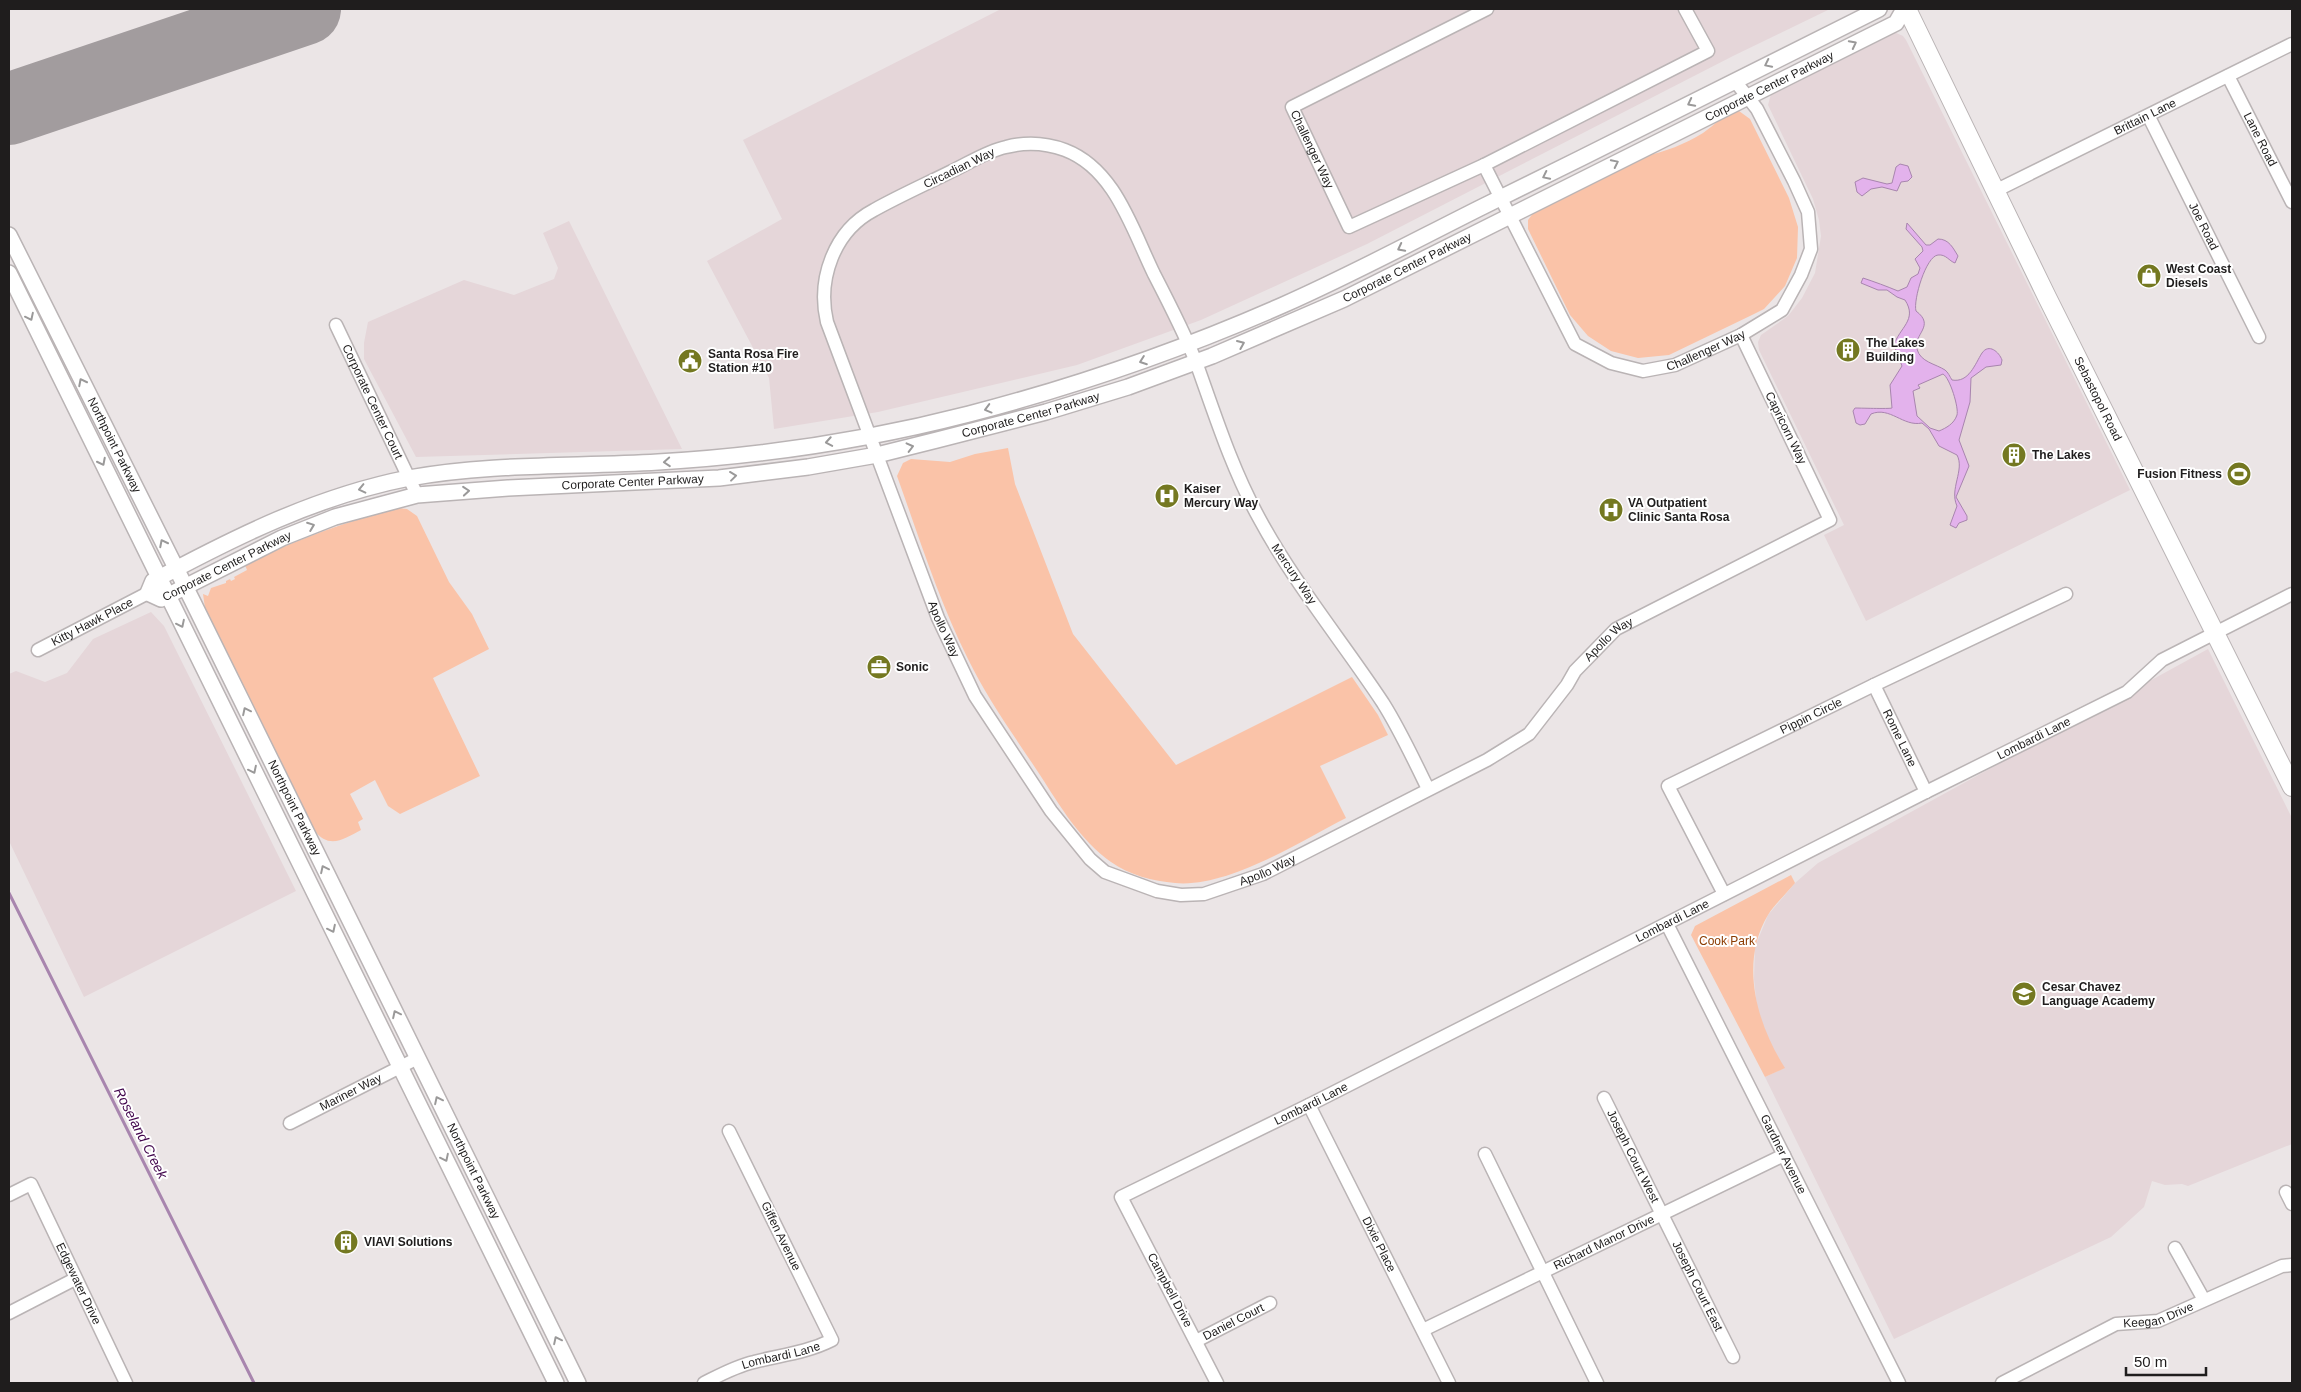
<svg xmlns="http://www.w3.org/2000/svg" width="2301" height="1392" font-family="Helvetica,sans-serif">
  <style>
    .built { fill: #e5d6d9 }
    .green { fill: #fac3a8 }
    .water { fill: #e3b2ec; stroke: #a885ae; fill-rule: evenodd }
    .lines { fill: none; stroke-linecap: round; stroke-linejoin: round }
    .stream { stroke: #a885ae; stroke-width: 3 }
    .runway { stroke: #a29c9e; stroke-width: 72 }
    .minor-casing { stroke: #bab4b5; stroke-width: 15 }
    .tertiary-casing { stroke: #bab4b5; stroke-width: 18 }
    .secondary-casing { stroke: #bab4b5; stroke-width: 20 }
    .minor { stroke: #fff; stroke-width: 12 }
    .tertiary { stroke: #fff; stroke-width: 15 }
    .secondary { stroke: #fff; stroke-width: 18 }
    .oneway { stroke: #9a9999 }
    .labels { text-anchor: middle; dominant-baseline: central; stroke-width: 4; stroke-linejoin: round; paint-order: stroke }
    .street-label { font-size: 12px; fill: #1f1d1d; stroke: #fff }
    .poi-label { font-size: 12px; font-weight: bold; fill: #1f1d1d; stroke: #fff; text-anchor: start }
    .park-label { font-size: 12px; fill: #8b3b01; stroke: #fff }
    .water-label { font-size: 14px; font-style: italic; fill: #42064d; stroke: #fff }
  </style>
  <rect width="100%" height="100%" fill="#ebe5e6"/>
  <path class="built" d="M 1001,9 L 1830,9 L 1733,56 L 1367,244 L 1201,320 L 1077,365 L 878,412 L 774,429 L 769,378 L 707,261 L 782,219 L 743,140 Z
    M 1894,32 L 1903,36 L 1906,40 L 2130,490 L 1866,621 L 1824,535 L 1844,525 L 1759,350 L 1758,342 L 1761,335 L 1788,316 L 1802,298 L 1815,273 L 1821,236 L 1819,220 L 1813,199 L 1768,105 L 1771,94 Z
    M 569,221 L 682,449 L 416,457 L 364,359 L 364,343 L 368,322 L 464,280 L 514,295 L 554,279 L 558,268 L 543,233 Z
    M 151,612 L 164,626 L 296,891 L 84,997 L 9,841 L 9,674 L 16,671 L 45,682 L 67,673 L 93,639 Z
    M 2208,649 L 2292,818 L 2292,1144 L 2188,1186 L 2182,1184 L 2165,1185 L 2152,1181 L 2144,1207 L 2111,1237 L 1894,1339 L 1765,1077 L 1784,1068 L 1772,1048 L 1757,1009 L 1754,979 L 1755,947 L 1768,915 L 1795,883 L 1818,863 Z"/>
  <path class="green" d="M 1739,111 L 1750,119 L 1789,198 L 1798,227 L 1797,258 L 1785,286 L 1764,309 L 1752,315 L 1669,355 L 1638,358 L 1611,351 L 1588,336 L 1570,315 L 1528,229 L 1528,220 L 1534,212 L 1645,156 C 1665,152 1685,144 1703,133 C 1715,125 1724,113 1739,111 Z
    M 1008,448 L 1015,484 L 1073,634 L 1176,765 L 1352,677 L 1378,715 L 1388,735 L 1320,766 L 1346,818 C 1299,842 1228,888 1175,883 C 1153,881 1129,875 1111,862 C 1080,840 1060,806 1040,775 C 1015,737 988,700 968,659 C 939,601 919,537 897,476 L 903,463 L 911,459 L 950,462 L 975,454 Z
    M 398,508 L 407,509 L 417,516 L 449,582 L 472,614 L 489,649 L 433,678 L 480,776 L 400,814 L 388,806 L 375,780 L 350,794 L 363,819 L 358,822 L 361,830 C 344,839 329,850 314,830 L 205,608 L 203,594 L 208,596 L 211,588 L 226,583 L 226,581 L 230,579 L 231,581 L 235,579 L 234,577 L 247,570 L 245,565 C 295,540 344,522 398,508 Z
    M 1791,875 L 1795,883 C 1787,893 1775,904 1768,915 C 1739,963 1757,1024 1785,1068 L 1765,1077 L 1691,935 L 1695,926 Z"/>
  <path class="water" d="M 1900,164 L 1908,166 L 1912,177 L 1908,181 L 1901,182 L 1897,191 L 1882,187 L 1871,189 L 1862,196 L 1857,192 L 1855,182 L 1863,178 L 1887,184 L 1892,183 L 1896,167 Z
    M 1907,223 L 1926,245 L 1930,245 L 1938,239 C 1949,239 1953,248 1958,256 L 1955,263 C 1949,261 1946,254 1938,255 C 1926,256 1913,300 1916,311 C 1936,326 1913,334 1917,349 C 1920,362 1936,364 1945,370 C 1948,372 1950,377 1952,380 C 1969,383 1975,364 1982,353 C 1989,343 1999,352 2002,360 L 2001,365 L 1986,367 L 1971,378 L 1970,402 L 1959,440 L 1969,466 L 1956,497 L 1967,516 L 1967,520 L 1959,523 L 1956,528 L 1950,525 L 1957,506 C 1949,489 1965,470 1957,455 L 1939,446 L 1929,429 L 1922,423 C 1903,427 1890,406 1871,414 L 1865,424 L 1860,425 L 1856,423 L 1853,411 L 1855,408 C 1857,408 1890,409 1892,408 L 1890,385 L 1902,366 L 1894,345 C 1899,328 1918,320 1905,300 L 1897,297 L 1887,290 L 1878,290 L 1861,283 L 1863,278 C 1875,282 1886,286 1898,291 L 1907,287 L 1911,278 L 1918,274 L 1920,268 L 1915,259 L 1923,251 L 1922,247 L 1906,229 ZM 1943,374 C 1950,378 1959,408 1957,415 C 1954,424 1946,428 1939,431 L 1930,428 L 1917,416 L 1913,391 L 1920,388 L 1918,385 Z"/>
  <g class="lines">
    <path class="stream" d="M 9,893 L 254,1383"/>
    <path class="runway" d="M 9,109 L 305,9"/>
    <defs>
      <g id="minor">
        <path id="s1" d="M 1487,9 L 1292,107 L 1349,227 L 1484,165 L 1708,51 L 1685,9"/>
        <path id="s2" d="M 2228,76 L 2292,202"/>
        <path id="s3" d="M 2149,117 L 2259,337"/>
        <path id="s4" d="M 1484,165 L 1575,344 L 1611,363 L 1643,371 L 1675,365 L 1741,335 L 1782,310 L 1801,275 L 1811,249 L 1808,212 L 1794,181 L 1757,109 L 1735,81"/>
        <path id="s5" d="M 1997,190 L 2292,44"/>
        <path id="s6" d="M 336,325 L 417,495"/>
        <path id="s7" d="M 38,650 L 148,593"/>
        <path id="s8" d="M 1874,685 L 1926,792"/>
        <path id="s9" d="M 1428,789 C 1414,760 1400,730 1383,703 C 1342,641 1294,583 1259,518 C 1232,469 1215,415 1196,362 C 1184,332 1169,303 1154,274 C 1132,229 1115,169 1065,150 C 1046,143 1025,142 1006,147 C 987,151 969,163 952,171 C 926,184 899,196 874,210 C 834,231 817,279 827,322 L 938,618 L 975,696 L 1051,811 L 1090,859 L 1105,872 L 1157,891 L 1181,895 L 1204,894 L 1263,874 L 1487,760 L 1529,734 L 1567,685 L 1575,671 L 1616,629 L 1830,520 L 1741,335"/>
        <path id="s10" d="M 1724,894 L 1668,786 L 1874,685 L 2066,594"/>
        <path id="s11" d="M 1667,924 L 1899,1383"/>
        <path id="s12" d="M 1604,1098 L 1733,1357"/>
        <path id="s13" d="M 1309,1105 L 1449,1383"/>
        <path id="s14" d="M 290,1123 L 412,1061"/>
        <path d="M 1485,1154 L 1597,1383"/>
        <path d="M 2286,1192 L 2292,1204"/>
        <path id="s15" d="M 9,1195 L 31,1184 L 126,1383"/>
        <path d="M 2175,1248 L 2204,1300"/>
        <path d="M 9,1313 L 75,1279"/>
        <path id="s16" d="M 1423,1330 L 1784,1155"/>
        <path id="s17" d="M 1196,1341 L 1270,1303"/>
        <path id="s18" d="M 704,1383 C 720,1375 736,1366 754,1362 C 781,1355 806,1353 832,1340 L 729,1131"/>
        <path id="s19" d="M 1217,1383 L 1121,1197 L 1309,1105 L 1926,792 L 2127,692 L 2162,660 L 2292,594"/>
        <path id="s20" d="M 2002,1383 L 2116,1324 L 2158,1321 L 2282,1266 L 2292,1265"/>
      </g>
      <g id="tertiary">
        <path id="s21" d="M 1879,9 C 1747,74 1615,142 1482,207 C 1416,240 1351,275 1283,305 C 1181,350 1077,386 969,414 C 868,440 762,456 658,462 C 576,467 491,463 409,478 C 317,496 235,537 153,581 L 148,593 L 161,599 L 282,538 L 335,517 L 417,495 L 508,488 L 719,478 L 808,467 L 877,455 L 937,440 L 1046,412 L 1128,387 L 1212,356 L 1344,299 L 1896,23 L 1904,9"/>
        <path id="s22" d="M 9,235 L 192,600 L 578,1383"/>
        <path d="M 9,273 L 556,1383"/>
      </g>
      <g id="secondary">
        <path id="s23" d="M 1907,9 L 2047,297 L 2292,787"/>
      </g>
    </defs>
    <use href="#minor" class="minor-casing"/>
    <use href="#tertiary" class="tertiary-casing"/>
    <use href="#secondary" class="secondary-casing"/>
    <use href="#minor" class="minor"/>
    <use href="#tertiary" class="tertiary"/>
    <use href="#secondary" class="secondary"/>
  </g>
  <defs><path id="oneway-chevron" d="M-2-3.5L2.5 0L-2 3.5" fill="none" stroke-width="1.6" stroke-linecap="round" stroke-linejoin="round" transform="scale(1.25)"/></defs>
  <g class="oneway">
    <use href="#oneway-chevron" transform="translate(1853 44) rotate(-27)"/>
    <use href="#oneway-chevron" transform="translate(1768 64) rotate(154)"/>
    <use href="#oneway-chevron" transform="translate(1691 103) rotate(153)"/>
    <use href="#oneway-chevron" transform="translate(1615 163) rotate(-26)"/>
    <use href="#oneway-chevron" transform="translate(1546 176) rotate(154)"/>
    <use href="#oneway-chevron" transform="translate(1401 248) rotate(153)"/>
    <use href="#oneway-chevron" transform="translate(30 317) rotate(64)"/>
    <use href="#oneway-chevron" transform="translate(1241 344) rotate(-23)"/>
    <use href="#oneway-chevron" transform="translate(1143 361) rotate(160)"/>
    <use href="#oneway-chevron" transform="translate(82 382) rotate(-117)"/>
    <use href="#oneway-chevron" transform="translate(988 409) rotate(165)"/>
    <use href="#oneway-chevron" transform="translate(829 442) rotate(170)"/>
    <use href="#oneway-chevron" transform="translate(910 447) rotate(-14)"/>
    <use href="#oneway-chevron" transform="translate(102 462) rotate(63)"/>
    <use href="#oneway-chevron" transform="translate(667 462) rotate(176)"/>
    <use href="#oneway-chevron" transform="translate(733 476) rotate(-7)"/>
    <use href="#oneway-chevron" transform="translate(362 489) rotate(167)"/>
    <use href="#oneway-chevron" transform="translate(466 491) rotate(-5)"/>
    <use href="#oneway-chevron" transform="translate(311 526) rotate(-21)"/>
    <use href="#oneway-chevron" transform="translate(163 543) rotate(-117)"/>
    <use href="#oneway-chevron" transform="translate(181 624) rotate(64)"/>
    <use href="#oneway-chevron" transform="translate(246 711) rotate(-116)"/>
    <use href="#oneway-chevron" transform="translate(253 770) rotate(64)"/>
    <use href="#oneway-chevron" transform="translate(324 869) rotate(-116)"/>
    <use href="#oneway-chevron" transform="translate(332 929) rotate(64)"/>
    <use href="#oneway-chevron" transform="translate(396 1014) rotate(-116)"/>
    <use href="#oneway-chevron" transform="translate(438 1100) rotate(-116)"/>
    <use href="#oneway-chevron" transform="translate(445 1158) rotate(64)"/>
    <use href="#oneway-chevron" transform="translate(557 1340) rotate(-116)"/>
  </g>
  <defs>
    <symbol id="shop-disc" viewBox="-11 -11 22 22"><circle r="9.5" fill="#747821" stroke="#fff"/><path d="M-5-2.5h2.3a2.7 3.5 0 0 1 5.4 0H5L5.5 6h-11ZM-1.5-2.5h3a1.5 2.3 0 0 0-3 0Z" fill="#fff"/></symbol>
    <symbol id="building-disc" viewBox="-11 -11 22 22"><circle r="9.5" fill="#747821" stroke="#fff"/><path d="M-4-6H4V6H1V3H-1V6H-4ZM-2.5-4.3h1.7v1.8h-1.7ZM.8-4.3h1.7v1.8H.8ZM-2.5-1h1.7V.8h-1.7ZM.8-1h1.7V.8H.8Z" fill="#fff"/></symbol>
    <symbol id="civic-disc" viewBox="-11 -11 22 22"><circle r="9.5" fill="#747821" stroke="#fff"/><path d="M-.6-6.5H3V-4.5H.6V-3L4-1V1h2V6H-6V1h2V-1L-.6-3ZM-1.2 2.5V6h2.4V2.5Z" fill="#fff"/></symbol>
    <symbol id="stadium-disc" viewBox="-11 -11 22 22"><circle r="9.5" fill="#747821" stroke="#fff"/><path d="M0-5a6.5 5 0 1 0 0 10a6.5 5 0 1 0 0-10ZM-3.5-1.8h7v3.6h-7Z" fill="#fff"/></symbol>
    <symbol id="hospital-disc" viewBox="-11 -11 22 22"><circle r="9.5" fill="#747821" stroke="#fff"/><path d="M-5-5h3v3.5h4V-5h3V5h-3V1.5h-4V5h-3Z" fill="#fff"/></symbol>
    <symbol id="office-disc" viewBox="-11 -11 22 22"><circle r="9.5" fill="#747821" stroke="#fff"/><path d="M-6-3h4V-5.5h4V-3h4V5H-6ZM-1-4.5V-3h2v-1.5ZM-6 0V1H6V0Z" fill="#fff"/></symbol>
    <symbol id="school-disc" viewBox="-11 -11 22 22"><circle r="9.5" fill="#747821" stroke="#fff"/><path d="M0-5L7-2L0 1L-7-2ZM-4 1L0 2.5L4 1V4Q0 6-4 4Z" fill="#fff"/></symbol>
  </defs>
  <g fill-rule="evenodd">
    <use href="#shop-disc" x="2135" y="262" width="28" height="28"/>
    <use href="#building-disc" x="1834" y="336" width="28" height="28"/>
    <use href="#civic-disc" x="676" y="347" width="28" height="28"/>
    <use href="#building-disc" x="2000" y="441" width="28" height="28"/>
    <use href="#stadium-disc" x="2225" y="460" width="28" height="28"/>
    <use href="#hospital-disc" x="1153" y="482" width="28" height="28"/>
    <use href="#hospital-disc" x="1597" y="496" width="28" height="28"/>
    <use href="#office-disc" x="865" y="653" width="28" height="28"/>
    <use href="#school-disc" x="2010" y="980" width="28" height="28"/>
    <use href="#building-disc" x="332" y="1228" width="28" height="28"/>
  </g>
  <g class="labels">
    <g class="street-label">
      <text stroke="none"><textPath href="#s21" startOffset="3576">Corporate Center Parkway</textPath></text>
      <text stroke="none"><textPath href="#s5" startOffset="165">Brittain Lane</textPath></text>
      <text stroke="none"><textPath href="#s2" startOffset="71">Lane Road</textPath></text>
      <text stroke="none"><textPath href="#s1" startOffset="265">Challenger Way</textPath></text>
      <text transform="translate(959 168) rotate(-26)">Circadian Way</text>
      <text stroke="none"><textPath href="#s3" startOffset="122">Joe Road</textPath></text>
      <text stroke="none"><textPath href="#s21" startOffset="3171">Corporate Center Parkway</textPath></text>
      <text stroke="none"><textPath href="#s4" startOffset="341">Challenger Way</textPath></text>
      <text stroke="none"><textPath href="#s23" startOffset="434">Sebastopol Road</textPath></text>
      <text stroke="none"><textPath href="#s6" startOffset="85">Corporate Center Court</textPath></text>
      <text stroke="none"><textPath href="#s21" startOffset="2766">Corporate Center Parkway</textPath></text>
      <text transform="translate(1786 428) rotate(64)">Capricorn Way</text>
      <text stroke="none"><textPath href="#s22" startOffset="235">Northpoint Parkway</textPath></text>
      <text stroke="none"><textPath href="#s21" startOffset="2361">Corporate Center Parkway</textPath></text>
      <text stroke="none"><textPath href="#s21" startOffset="1941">Corporate Center Parkway</textPath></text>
      <text transform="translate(1294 574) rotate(56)">Mercury Way</text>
      <text stroke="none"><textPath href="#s7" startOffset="61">Kitty Hawk Place</textPath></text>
      <text stroke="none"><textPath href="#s9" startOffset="1408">Apollo Way</textPath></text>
      <text stroke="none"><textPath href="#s9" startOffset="2292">Apollo Way</textPath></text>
      <text stroke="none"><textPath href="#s10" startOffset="281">Pippin Circle</textPath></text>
      <text stroke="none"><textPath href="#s8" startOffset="59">Rome Lane</textPath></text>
      <text stroke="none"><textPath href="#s19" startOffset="1231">Lombardi Lane</textPath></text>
      <text stroke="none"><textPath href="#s22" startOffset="640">Northpoint Parkway</textPath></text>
      <text stroke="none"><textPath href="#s9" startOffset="1872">Apollo Way</textPath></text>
      <text stroke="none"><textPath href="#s19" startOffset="826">Lombardi Lane</textPath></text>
      <text stroke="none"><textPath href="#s14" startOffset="68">Mariner Way</textPath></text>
      <text stroke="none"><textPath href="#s19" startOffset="421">Lombardi Lane</textPath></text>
      <text stroke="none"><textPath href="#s11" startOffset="258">Gardner Avenue</textPath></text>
      <text stroke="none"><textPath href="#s12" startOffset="65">Joseph Court West</textPath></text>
      <text stroke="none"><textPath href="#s22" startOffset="1045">Northpoint Parkway</textPath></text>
      <text transform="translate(781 1236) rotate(64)">Giffen Avenue</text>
      <text stroke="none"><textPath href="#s16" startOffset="201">Richard Manor Drive</textPath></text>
      <text stroke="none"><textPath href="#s13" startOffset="156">Dixie Place</textPath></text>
      <text stroke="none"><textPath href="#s15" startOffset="135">Edgewater Drive</textPath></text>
      <text stroke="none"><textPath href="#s12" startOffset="210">Joseph Court East</textPath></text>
      <text transform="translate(1170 1290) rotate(62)">Campbell Drive</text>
      <text stroke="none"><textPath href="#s20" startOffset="172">Keegan Drive</textPath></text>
      <text stroke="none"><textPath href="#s17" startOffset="42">Daniel Court</textPath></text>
      <text stroke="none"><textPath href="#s18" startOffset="82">Lombardi Lane</textPath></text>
    </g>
    <g class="poi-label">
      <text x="2166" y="269">West Coast<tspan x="2166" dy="14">Diesels</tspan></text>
      <text x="1866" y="343">The Lakes<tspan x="1866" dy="14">Building</tspan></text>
      <text x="708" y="354">Santa Rosa Fire<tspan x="708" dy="14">Station #10</tspan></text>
      <text x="2032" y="455">The Lakes</text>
      <text x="2222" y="474" text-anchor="end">Fusion Fitness</text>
      <text x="1184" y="489">Kaiser<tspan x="1184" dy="14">Mercury Way</tspan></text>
      <text x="1628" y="503">VA Outpatient<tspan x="1628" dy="14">Clinic Santa Rosa</tspan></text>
      <text x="896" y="667">Sonic</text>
      <text x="2042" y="987">Cesar Chavez<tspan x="2042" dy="14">Language Academy</tspan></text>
      <text x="364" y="1242">VIAVI Solutions</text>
    </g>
    <g class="park-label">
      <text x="1727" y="941">Cook Park</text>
    </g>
    <g class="water-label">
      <text transform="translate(141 1133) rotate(63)">Roseland Creek</text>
    </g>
  </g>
  <rect width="2301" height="1392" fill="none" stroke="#1f1d1d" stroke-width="20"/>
  <path d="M2126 1367v8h80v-8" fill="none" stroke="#1f1d1d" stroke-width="2.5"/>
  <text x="2134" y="1367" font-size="15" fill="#1f1d1d" stroke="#ffffff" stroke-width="4" paint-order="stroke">50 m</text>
</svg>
